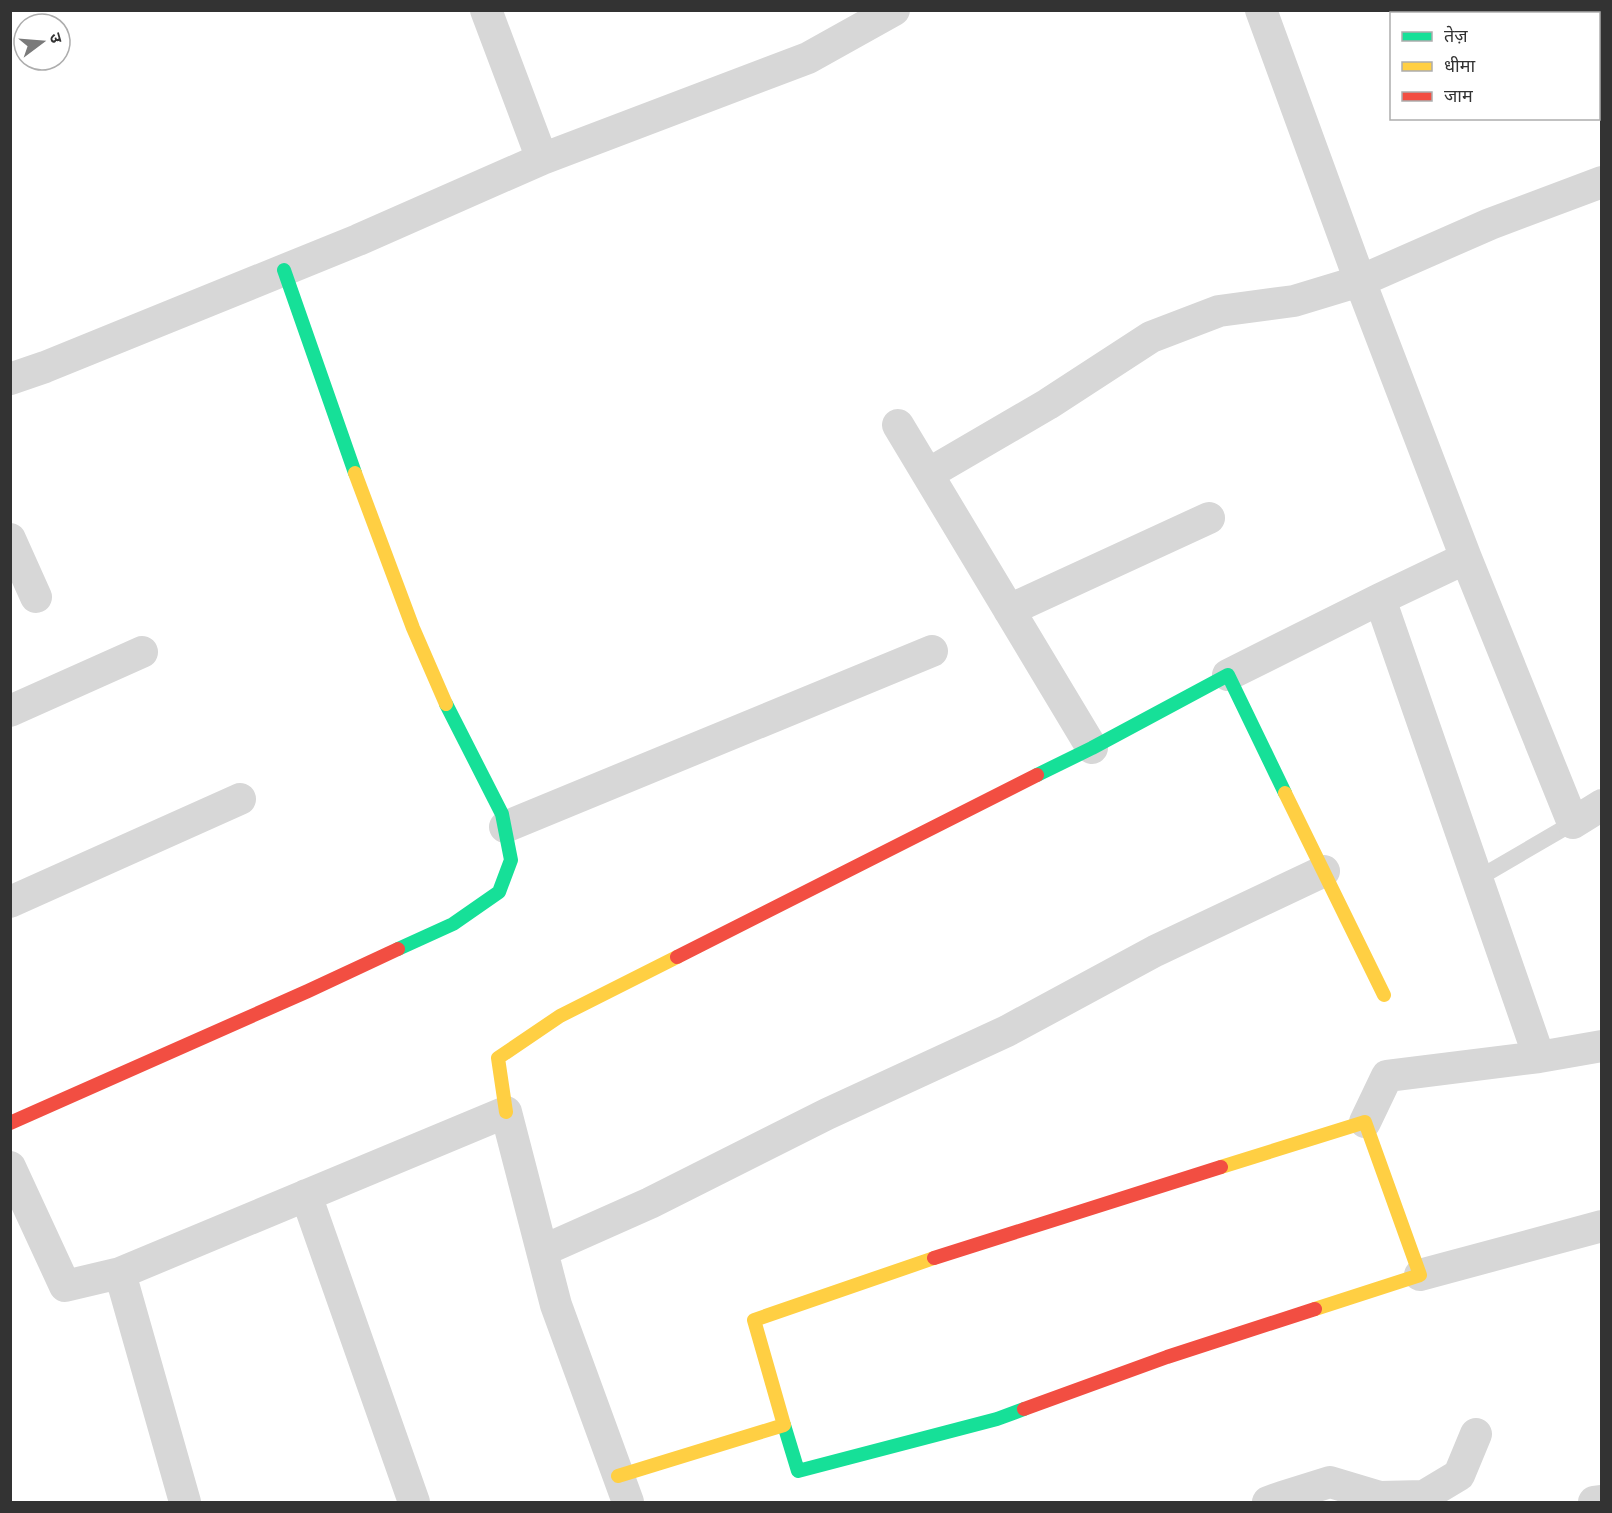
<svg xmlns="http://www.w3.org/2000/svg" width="1612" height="1513" font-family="'Source Sans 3','Noto Sans Devanagari',sans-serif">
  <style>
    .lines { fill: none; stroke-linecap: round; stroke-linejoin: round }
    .lane { stroke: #d7d7d7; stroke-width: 16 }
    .street { stroke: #d7d7d7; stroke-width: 32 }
    .fast { stroke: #16e098; stroke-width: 14 }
    .slow { stroke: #ffcf43; stroke-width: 14 }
    .jam { stroke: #f24e42; stroke-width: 14 }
  </style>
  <rect width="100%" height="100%" fill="#fff"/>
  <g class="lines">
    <path class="lane" d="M 1477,879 L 1573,823"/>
    <path class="street" d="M 486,10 L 542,159
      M 1261,10 L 1360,281 L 1466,558 L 1573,823 L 1602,805
      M 1598,31 L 1602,30
      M 10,379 L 45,367 L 358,240 L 542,159 L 808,58 L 894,10
      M 898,425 L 1092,748
      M 928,474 L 1048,404 L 1151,337 L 1219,311 L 1294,301 L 1360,281 L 1490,224 L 1602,182
      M 10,539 L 36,597
      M 1380,599 L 1539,1057 L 1602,1046
      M 1009,610 L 1209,518
      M 1228,675 L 1380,599 L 1466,558
      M 10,711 L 142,652
      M 505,827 L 932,651
      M 10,902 L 240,799
      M 1365,1122 L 1387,1076 L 1539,1057
      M 10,1167 L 65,1286 L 120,1273 L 185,1502
      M 306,1195 L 414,1502
      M 542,1251 L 650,1203 L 827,1114 L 1007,1031 L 1155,951 L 1324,871
      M 120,1273 L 506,1112 L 556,1305 L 628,1502
      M 1420,1275 L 1602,1226
      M 1268,1502 L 1282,1497 L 1330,1482 L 1380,1497 L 1424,1496 L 1459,1475 L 1476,1434
      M 1594,1502 L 1602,1501"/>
    <path class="fast" d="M 284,270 L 355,473
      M 1037,775 L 1092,748 L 1228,675 L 1285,793
      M 398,949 L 453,924 L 499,892 L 511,860 L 502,814 L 446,704
      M 784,1425 L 798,1471 L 997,1419 L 1024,1409"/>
    <path class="slow" d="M 355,473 L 413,628 L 446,704
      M 1285,793 L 1384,995
      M 506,1112 L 498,1058 L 560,1016 L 677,957
      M 1221,1167 L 1365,1122 L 1420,1275 L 1315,1309
      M 618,1476 L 784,1425 L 754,1320 L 934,1258"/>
    <path class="jam" d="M 677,957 L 1037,775
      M 10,1123 L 308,991 L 398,949
      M 934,1258 L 1221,1167
      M 1024,1409 L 1167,1357 L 1315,1309"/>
  </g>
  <rect width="1612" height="1513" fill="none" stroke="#333333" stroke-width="24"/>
  <rect x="1390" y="12" width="210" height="108" fill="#ffffff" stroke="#adadad" stroke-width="1.5"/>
  <rect x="1402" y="32" width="30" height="9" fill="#16e098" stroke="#adadad" stroke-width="1.5"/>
  <text x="1444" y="42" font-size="18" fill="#333333">तेज़</text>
  <rect x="1402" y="62" width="30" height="9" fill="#ffcf43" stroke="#adadad" stroke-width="1.5"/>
  <text x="1444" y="72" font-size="18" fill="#333333">धीमा</text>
  <rect x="1402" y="92" width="30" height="9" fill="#f24e42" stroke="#adadad" stroke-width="1.5"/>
  <text x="1444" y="102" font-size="18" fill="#333333">जाम</text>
  <g transform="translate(42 42) rotate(74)"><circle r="28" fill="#ffffff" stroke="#adadad" stroke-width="1.5"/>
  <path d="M0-4.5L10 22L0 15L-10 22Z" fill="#7a7a7a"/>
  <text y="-9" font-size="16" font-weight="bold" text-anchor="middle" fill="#333333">उ</text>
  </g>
</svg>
